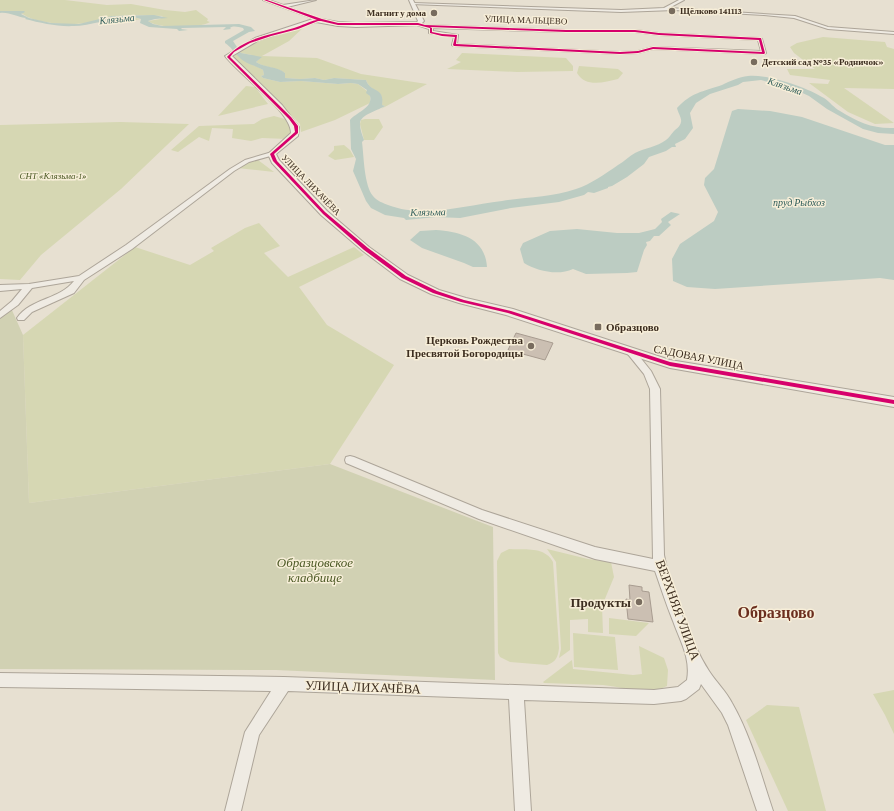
<svg xmlns="http://www.w3.org/2000/svg" width="894" height="811" font-family="'Crimson Pro',serif">
  <style>
    .green { fill: #d6d7b3 }
    .cemetery { fill: #d1d1b3 }
    .water { fill: #bcccc2 }
    .building { fill: #cbbfb2; stroke: #a89c90 }
    .lines { fill: none; stroke-linecap: round; stroke-linejoin: round }
    .minor-casing { stroke: #ada599; stroke-width: 2 }
    .tertiary-casing { stroke: #ada599; stroke-width: 2 }
    .minor { fill: #efebe3; fill-rule: evenodd }
    .tertiary { fill: #efebe3; fill-rule: evenodd }
    .cycleway-casing { stroke: #f7eed8; stroke-width: 2 }
    .cycleway { fill: #d6006c; fill-rule: evenodd }
    .poi-dot { fill: #786c5e; stroke: #f7eed8; stroke-width: 1.5 }
    .labels { text-anchor: middle; dominant-baseline: central; stroke-width: 3; stroke-linejoin: round; paint-order: stroke }
    .far-poi-label { font-size: 9px; font-weight: bold; fill: #3d2e20; stroke: #f7eed8; text-anchor: start }
    .far-street-label { font-size: 9px; fill: #3d2e20; stroke: #f7eed8 }
    .far-park-label { font-size: 9px; font-style: italic; fill: #4d5a26; stroke: #f7eed8 }
    .far-water-label { font-size: 10px; font-style: italic; fill: #2f5d5a; stroke: #f7eed8 }
    .poi-label { font-size: 11px; font-weight: bold; fill: #3d2e20; stroke: #f7eed8; text-anchor: start }
    .street-label { font-size: 11px; fill: #3d2e20; stroke: #f7eed8 }
    .near-park-label { font-size: 13px; font-style: italic; fill: #4d5a26; stroke: #f7eed8 }
    .near-poi-label { font-size: 13px; font-weight: bold; fill: #3d2e20; stroke: #f7eed8; text-anchor: end }
    .near-street-label { font-size: 13px; fill: #3d2e20; stroke: #f7eed8 }
    .near-quarter-label { font-size: 16px; font-weight: bold; fill: #6b2e1e; stroke: #f7eed8 }
  </style>
  <rect width="100%" height="100%" fill="#e7e0d1"/>
  <path class="green" d="M 0,0 L 65,0 L 107,5 L 131,4 L 165,10 L 185,12 L 196,10 L 208,19 L 207,21 L 210,22 C 198,29 159,29 148,21 L 160,19 L 163,16 C 147,15 130,15 114,16 C 104,17 94,22 84,23 C 71,26 27,23 20,11 L 0,11 Z
    M 135,18 L 142,19 L 111,24 L 97,22 Z
    M 305,26 L 289,41 L 262,56 L 317,58 L 361,74 L 427,84 L 381,109 L 385,106 L 382,105 C 384,87 371,94 366,80 L 334,78 L 324,80 L 315,78 L 300,79 L 285,78 L 285,73 C 276,67 265,68 256,62 L 261,57 L 255,59 L 244,57 L 243,55 L 252,55 L 241,53 L 241,51 C 261,37 283,36 305,26 Z
    M 823,37 L 885,42 L 887,47 L 894,49 L 894,89 L 844,88 L 894,123 L 875,124 L 848,112 L 809,83 L 828,84 L 830,80 L 790,75 L 787,69 L 815,69 L 794,53 L 790,47 L 797,43 Z
    M 236,53 C 243,63 254,64 263,70 L 264,75 L 261,76 L 263,78 L 280,82 L 301,81 L 338,84 L 351,83 L 358,84 L 367,91 L 370,96 L 370,103 L 335,120 L 301,132 L 300,124 L 294,118 L 232,58 Z
    M 462,53 L 566,58 L 573,66 L 573,71 L 517,72 L 447,69 L 461,62 L 456,60 Z
    M 579,66 L 618,69 L 623,73 L 618,79 C 604,82 586,88 577,73 Z
    M 246,86 L 255,87 L 268,104 L 218,116 Z
    M 274,116 L 285,119 L 292,131 L 287,139 L 262,138 L 251,141 L 232,138 L 233,129 L 212,128 L 209,141 L 199,137 L 178,152 L 171,150 L 199,126 L 254,124 L 262,119 Z
    M 365,119 L 379,119 L 383,127 L 374,140 L 364,140 L 360,124 L 361,120 Z
    M 120,122 L 189,124 L 121,189 L 41,255 L 20,280 L 0,279 L 0,125 Z
    M 344,145 L 350,150 L 354,157 L 335,160 L 328,156 L 334,150 L 334,146 Z
    M 258,160 L 274,172 L 237,168 L 250,161 Z
    M 259,223 L 280,246 L 264,253 L 288,277 L 354,247 L 364,255 L 299,287 L 327,325 L 394,365 L 330,464 L 29,503 L 23,335 L 135,247 L 190,265 L 214,251 L 211,248 L 245,228 Z
    M 509,549 C 524,550 545,546 553,562 L 559,648 C 558,657 556,662 547,665 L 510,662 L 500,657 L 498,653 L 497,561 L 501,553 Z
    M 547,549 L 588,559 L 611,562 L 614,577 L 602,606 L 603,633 L 588,632 L 588,619 L 570,620 L 570,650 L 559,658 L 561,649 L 556,562 Z
    M 609,618 L 649,623 L 636,636 L 609,634 Z
    M 573,633 L 615,637 L 618,670 L 574,667 Z
    M 639,646 L 664,658 L 668,670 L 667,686 C 643,697 626,687 603,685 C 584,684 564,684 544,683 L 543,682 L 572,660 L 573,669 L 633,675 L 642,674 Z
    M 894,690 L 894,734 L 885,715 L 873,694 Z
    M 767,705 L 799,707 L 826,811 L 788,811 L 746,720 Z"/>
  <path class="cemetery" d="M 11,308 L 23,335 L 29,503 L 330,464 L 493,527 L 495,680 L 276,670 L 0,669 L 0,319 Z"/>
  <path class="water" d="M 0,11 L 24,11 L 25,12 L 21,14 L 29,18 L 51,23 L 79,24 L 112,16 L 154,15 L 168,18 L 155,19 L 148,21 L 153,24 L 162,26 L 239,24 L 251,27 L 255,31 L 249,32 L 233,41 L 241,53 L 262,57 L 256,62 C 265,68 277,66 285,73 L 285,78 L 300,79 L 315,78 L 324,80 L 334,78 L 366,80 C 371,94 385,86 382,105 L 385,106 C 379,110 359,115 360,124 C 360,129 362,135 364,140 L 362,142 C 364,157 364,185 373,196 C 377,201 383,203 388,205 C 425,219 465,205 502,201 C 527,197 552,197 576,189 C 591,184 605,174 618,165 C 624,162 629,156 635,153 C 645,148 657,147 666,140 C 669,138 671,134 674,131 C 677,128 680,127 681,122 C 682,118 678,113 677,108 C 692,92 702,92 722,85 C 730,81 739,77 748,76 C 769,74 806,87 824,98 C 830,102 834,108 840,111 C 858,122 873,129 894,128 L 894,134 L 878,133 L 863,129 L 827,109 L 809,96 L 796,90 L 761,80 L 743,82 L 738,85 L 710,94 L 696,103 L 690,113 L 693,128 L 685,139 L 675,144 L 676,147 L 672,147 L 666,151 L 649,157 L 644,164 L 627,177 L 612,186 L 608,187 L 608,188 L 594,193 L 588,192 L 584,195 L 559,202 L 511,208 L 460,218 L 436,217 L 406,220 L 404,218 L 385,215 L 371,208 L 366,201 L 353,171 L 356,159 L 351,149 L 350,120 C 357,112 373,108 370,96 L 366,93 L 367,90 L 358,84 L 351,83 L 338,84 L 301,81 L 280,82 L 263,78 L 261,76 L 264,75 L 263,70 C 255,65 245,64 239,57 C 234,52 231,47 225,43 L 225,41 L 244,30 L 243,28 C 239,27 233,25 230,28 L 231,29 L 223,30 L 226,27 L 182,28 L 181,29 L 188,30 L 179,31 L 177,29 L 149,27 L 140,23 L 141,19 C 125,13 92,26 74,26 C 58,27 41,23 25,19 L 26,18 C 16,17 10,12 0,13 Z
    M 738,109 L 770,111 L 802,117 L 885,145 L 894,145 L 894,280 L 880,278 L 715,289 L 687,287 L 673,281 L 672,259 L 680,244 L 714,221 L 718,212 L 704,185 L 705,178 L 714,169 L 732,111 Z
    M 671,212 L 680,214 L 668,222 L 671,225 L 659,236 L 654,236 L 650,241 L 646,242 L 647,245 L 644,250 L 637,272 L 627,273 L 586,274 L 573,269 C 558,276 537,271 524,263 L 520,249 L 523,243 L 550,231 L 577,229 L 617,233 L 639,233 L 655,229 L 662,222 L 661,219 Z
    M 436,230 C 461,232 485,238 487,267 L 473,267 L 464,263 L 422,248 L 410,240 L 420,231 Z"/>
  <path class="building" d="M 516,333 L 553,343 L 545,360 L 508,350 Z
    M 629,585 L 642,587 L 642,591 L 649,592 L 653,622 L 628,619 L 626,599 L 630,600 Z"/>
  <g class="lines">
    <defs>
      <path id="minor" d="M 263,0 L 269,0 L 283,5 L 316,0 L 287,7 L 323,20 L 320,21 Z
        M 679,0 L 684,0 L 669,8 L 795,16 L 828,27 L 894,32 L 894,34 L 828,29 L 794,18 L 764,15 L 674,10 L 621,12 L 411,4 L 413,3 L 621,10 L 664,8 Z
        M 418,23 L 425,25 L 566,30 L 635,30 L 659,33 L 760,38 L 762,39 L 766,53 L 764,54 L 653,49 L 638,53 L 620,54 L 454,46 L 452,45 L 454,37 L 429,33 L 429,29 L 417,25 ZM 433,28 L 566,32 L 635,32 L 659,35 L 758,40 L 761,51 L 653,47 L 638,51 L 620,52 L 457,44 L 458,35 L 433,31 Z
        M 272,152 L 274,153 L 274,155 L 249,162 L 234,171 L 132,249 L 84,280 L 74,293 L 32,312 L 24,320 L 18,320 L 17,318 C 31,298 59,300 74,281 L 32,288 L 18,305 L 0,318 L 0,311 L 12,301 L 22,289 L 0,291 L 0,285 L 29,284 L 79,276 L 126,245 L 230,169 L 245,160 Z
        M 632,350 L 635,351 L 651,371 L 660,389 L 664,555 C 670,588 691,643 709,671 C 716,682 726,691 732,703 C 751,736 761,775 773,811 L 757,811 L 728,725 L 722,713 L 701,684 L 699,689 L 686,699 L 681,701 L 654,704 L 524,700 L 531,811 L 515,811 L 509,699 L 288,691 L 259,735 L 241,811 L 225,811 L 245,732 L 271,691 L 0,687 L 0,673 L 284,677 L 654,690 L 678,687 L 687,680 C 691,658 680,641 673,621 C 666,604 661,588 655,571 L 595,559 L 479,519 L 346,463 L 345,460 L 346,457 L 350,456 L 354,457 L 482,510 L 595,547 L 653,559 L 650,389 L 644,374 L 627,353 Z"/>
      <path id="tertiary" d="M 409,0 L 413,0 L 424,21 L 420,25 L 356,27 L 338,26 L 316,22 L 259,40 L 232,56 L 282,105 L 299,127 L 298,136 L 276,154 L 279,160 L 327,211 L 369,247 L 408,275 L 439,290 L 466,298 L 513,309 L 670,360 L 894,397 L 894,407 L 670,368 L 506,315 L 459,303 L 431,294 L 400,279 L 363,251 L 321,215 L 272,163 L 268,154 L 291,133 C 291,111 240,76 225,56 L 255,38 L 316,18 L 338,22 L 356,23 L 417,22 L 418,21 Z"/>
    </defs>
    <use href="#minor" class="minor-casing"/>
    <use href="#tertiary" class="tertiary-casing"/>
    <use href="#minor" class="minor"/>
    <use href="#tertiary" class="tertiary"/>
    <defs>
      <path id="cycleway" d="M 264,0 L 267,0 L 322,19 L 338,23 L 418,23 L 425,25 L 566,30 L 635,30 L 659,33 L 761,38 L 765,53 L 764,54 L 653,49 L 638,53 L 620,54 L 454,46 L 453,45 L 455,37 L 442,36 L 430,33 L 430,28 L 418,25 L 338,25 L 321,21 L 318,21 L 298,29 L 271,36 L 250,43 L 234,52 L 230,57 L 291,117 L 298,126 L 298,133 L 274,154 L 277,161 L 325,212 L 368,248 L 406,276 L 437,291 L 464,300 L 511,311 L 670,362 L 894,400 L 894,404 L 670,366 L 508,313 L 461,302 L 433,293 L 402,278 L 364,250 L 323,214 L 273,161 L 270,154 L 295,132 L 294,126 L 289,119 L 227,57 C 243,38 271,35 294,28 C 302,26 309,21 317,20 ZM 430,27 L 566,32 L 635,32 L 659,35 L 759,40 L 762,52 L 653,47 L 638,51 L 620,52 L 456,44 L 457,35 L 442,34 L 432,32 L 432,28 Z"/>
    </defs>
    <use href="#cycleway" class="cycleway-casing"/>
    <use href="#cycleway" class="cycleway"/>
  </g>
  <g class="poi-dot">
    <circle cx="672" cy="11" r="4"/>
    <circle cx="434" cy="13" r="4"/>
    <circle cx="754" cy="62" r="4"/>
    <rect x="594" y="323" width="8" height="8" rx="2"/>
    <circle cx="531" cy="346" r="4"/>
    <circle cx="639" cy="602" r="4"/>
  </g>
  <g class="labels">
    <g class="far-poi-label">
      <text x="680" y="11">Щёлково 141113</text>
      <text x="426" y="13" text-anchor="end">Магнит у дома</text>
      <text x="762" y="62">Детский сад №35 «Родничок»</text>
    </g>
    <g class="far-street-label">
      <text transform="translate(526 20) rotate(2)">УЛИЦА МАЛЬЦЕВО</text>
      <text transform="translate(311 185) rotate(46)">УЛИЦА ЛИХАЧЁВА</text>
    </g>
    <g class="far-park-label">
      <text x="53" y="176">СНТ «Клязьма-1»</text>
    </g>
    <g class="far-water-label">
      <text transform="translate(117 19) rotate(-6)">Клязьма</text>
      <text transform="translate(785 86) rotate(19)">Клязьма</text>
      <text x="799" y="202">пруд Рыбхоз</text>
      <text transform="translate(428 212) rotate(-1)">Клязьма</text>
    </g>
    <g class="poi-label">
      <text x="606" y="327">Образцово</text>
      <text x="523" y="340" text-anchor="end">Церковь Рождества<tspan x="523" dy="13">Пресвятой Богородицы</tspan></text>
    </g>
    <g class="street-label">
      <text transform="translate(699 357) rotate(11)">САДОВАЯ УЛИЦА</text>
    </g>
    <g class="near-park-label">
      <text x="315" y="562">Образцовское<tspan x="315" dy="15">кладбище</tspan></text>
    </g>
    <g class="near-poi-label">
      <text x="631" y="602">Продукты</text>
    </g>
    <g class="near-street-label">
      <text transform="translate(678 610) rotate(70)">ВЕРХНЯЯ УЛИЦА</text>
      <text transform="translate(363 687) rotate(2)">УЛИЦА ЛИХАЧЁВА</text>
    </g>
    <g class="near-quarter-label">
      <text x="776" y="612">Образцово</text>
    </g>
  </g>
</svg>
